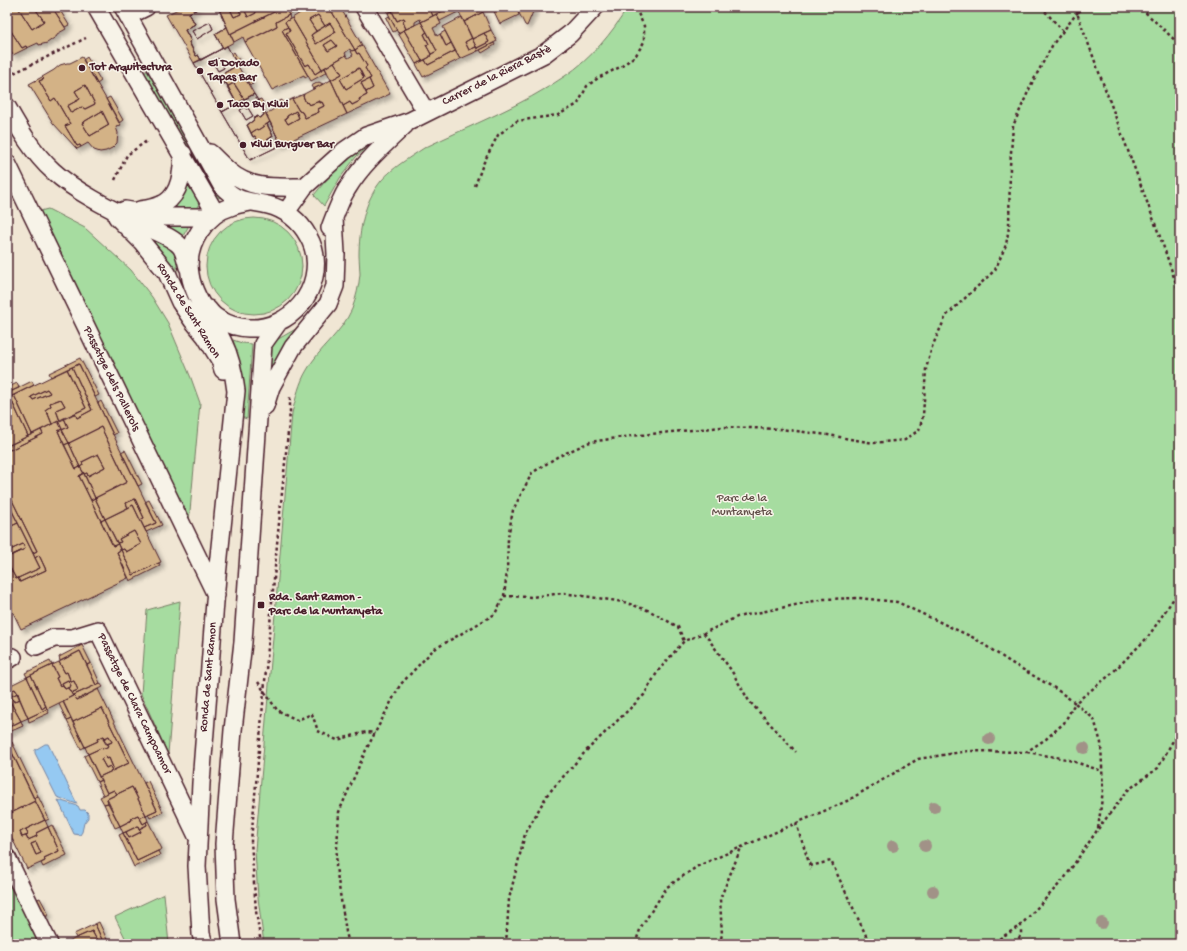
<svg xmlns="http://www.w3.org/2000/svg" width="1187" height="951" font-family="'Gochi Hand',sans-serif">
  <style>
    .green { fill: #a6dca0; stroke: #787e66 }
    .water { fill: #95c9f2; stroke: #7785a2 }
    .building { fill: #d3b286; stroke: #4a1f2b; fill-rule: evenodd; filter: url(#shadow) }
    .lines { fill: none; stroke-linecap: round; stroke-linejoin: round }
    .street-casing { stroke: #4a1f2b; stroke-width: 20 }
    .path { stroke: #4a1f2b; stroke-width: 2.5; stroke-dasharray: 3 3; stroke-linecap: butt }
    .street { stroke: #f7f3e8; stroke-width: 17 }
    .tree { fill: #a19287 }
    .poi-dot { fill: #4a1f2b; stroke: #f7f3e8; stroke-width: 1.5 }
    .labels { text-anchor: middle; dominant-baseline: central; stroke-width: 3; stroke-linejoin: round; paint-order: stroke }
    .poi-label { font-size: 12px; font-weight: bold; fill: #4a1f2b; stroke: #f7f3e8; text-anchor: start }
    .street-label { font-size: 12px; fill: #4a1f2b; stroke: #f7f3e8 }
    .park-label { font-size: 12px; fill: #614e48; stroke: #f7f3e8 }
  </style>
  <defs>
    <filter id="shadow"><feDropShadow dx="3.5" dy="3.5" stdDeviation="2" flood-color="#0004"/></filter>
  </defs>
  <rect width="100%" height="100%" fill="#f0e6d4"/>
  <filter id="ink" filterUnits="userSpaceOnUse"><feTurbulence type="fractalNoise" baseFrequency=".025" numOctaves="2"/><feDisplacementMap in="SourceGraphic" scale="8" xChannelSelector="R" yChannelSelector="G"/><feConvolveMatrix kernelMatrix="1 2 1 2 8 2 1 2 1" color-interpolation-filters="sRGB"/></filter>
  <g filter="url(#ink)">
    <path class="green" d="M 628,7 L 1180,7 L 1180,944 L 264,944 L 258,898 L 255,850 L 292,413 C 296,398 299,383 307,370 C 319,348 341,334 352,309 C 356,298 359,286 360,274 C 360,268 359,262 359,256 C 359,230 364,202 381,181 C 392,168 409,158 424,148 C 471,125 522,106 565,76 C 591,59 612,33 628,7 Z
      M 147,71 L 220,197 L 215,200 L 141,74 Z
      M 372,143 L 356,157 L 340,178 L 324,206 L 314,195 L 336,168 L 353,153 Z
      M 187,176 L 198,198 L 199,207 L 188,210 L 169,210 Z
      M 48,209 L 85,228 L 131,270 L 152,297 L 168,323 L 191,378 L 200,403 L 189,522 L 40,211 Z
      M206 266a48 48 0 1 1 96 0a48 48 0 1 1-96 0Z
      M 149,222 L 191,222 L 183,236 Z
      M 142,234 L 171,247 L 177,259 L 177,281 Z
      M 301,326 L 280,353 L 271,370 L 263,395 L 264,359 L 273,342 Z
      M 233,340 L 242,343 L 252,344 L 247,419 L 241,417 L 244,390 L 242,371 Z
      M 180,601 L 168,754 L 141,694 L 147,610 Z
      M 7,874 L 8,876 L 39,944 L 7,944 Z
      M 164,894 L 169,944 L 128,944 L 115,917 Z"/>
    <path class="water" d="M 45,744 L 48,744 L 49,746 L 77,804 L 57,797 L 35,753 L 35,750 Z
      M 58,800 L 78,806 L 80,810 L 85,810 L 88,813 L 88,818 L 84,823 L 82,832 L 80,835 L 74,834 Z"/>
    <path class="building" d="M 7,7 L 21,7 L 19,9 L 32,29 L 44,21 L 34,7 L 52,7 L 66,29 L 57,34 L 57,36 L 47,43 L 39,45 L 38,43 L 27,48 L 26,46 L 22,48 L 7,25 Z
      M 21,7 L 34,7 L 44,21 L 32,29 L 19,9 Z
      M 52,7 L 58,7 L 69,25 L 65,27 Z
      M 182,7 L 202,7 L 189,13 L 195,24 L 185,30 L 191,41 L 189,42 L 196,56 L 198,55 L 201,60 L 194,63 L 166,15 Z
      M 202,7 L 218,7 L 227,27 L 215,34 L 223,48 L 201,60 L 198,55 L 196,56 L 189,42 L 191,41 L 185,30 L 195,24 L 189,13 ZM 210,22 L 213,29 L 197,39 L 192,31 Z
      M 202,7 L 218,7 L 227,27 L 215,34 L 223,48 L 201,60 L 198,55 L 196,56 L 189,42 L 191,41 L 185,30 L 195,24 L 189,13 Z
      M 218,7 L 234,7 L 230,9 L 234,17 L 241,14 L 238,7 L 243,7 L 248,17 L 256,13 L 253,7 L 284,7 L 230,34 Z
      M 234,7 L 238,7 L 241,14 L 234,17 L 230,9 Z
      M 243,7 L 253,7 L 256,13 L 248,17 Z
      M 284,7 L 289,15 L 276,22 L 277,26 L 245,42 L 243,37 L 234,42 L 230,34 Z
      M 285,7 L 298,7 L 299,9 L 289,15 Z
      M 298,7 L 310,7 L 301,12 Z
      M 310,7 L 329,7 L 355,50 L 351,51 L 350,49 L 345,53 L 346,55 L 322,69 L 292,18 ZM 318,15 L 325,26 L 330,23 L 336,32 L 316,44 L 311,35 L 316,31 L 309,20 ZM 332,40 L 337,46 L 328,51 L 324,45 Z
      M 329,7 L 340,7 L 362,45 L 355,50 Z
      M 384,7 L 394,7 L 396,9 L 388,13 Z
      M 400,7 L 415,7 L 416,10 L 423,7 L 429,7 L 433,16 L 421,22 L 420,19 L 415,22 L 415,25 L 406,29 L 403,22 L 405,20 L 404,18 L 397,21 L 392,11 Z
      M 429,7 L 451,7 L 433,16 Z
      M 451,7 L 456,7 L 458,12 L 440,21 L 436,14 Z
      M 465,7 L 480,7 L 483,12 L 464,22 L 458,10 Z
      M 492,7 L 516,7 L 519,15 L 500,24 Z
      M 516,7 L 535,7 L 527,26 L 525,25 Z
      M 392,11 L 397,21 L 404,18 L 405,20 L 403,22 L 406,29 L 398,33 L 388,13 Z
      M 483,12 L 491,30 L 472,39 L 464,22 Z
      M 436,14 L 441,24 L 433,28 L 437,36 L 440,34 L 446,46 L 451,43 L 455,51 L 428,65 L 425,60 L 430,57 L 430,55 L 437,51 L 421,22 Z
      M 289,15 L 290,19 L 285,22 L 288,27 L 282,30 L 308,76 L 305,78 L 304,75 L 272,90 L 245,42 L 277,26 L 276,22 Z
      M 318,15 L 325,26 L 316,31 L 309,20 Z
      M 389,16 L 397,30 L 393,32 L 386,18 Z
      M 462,17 L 472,38 L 465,42 L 469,50 L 476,47 L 478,51 L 460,59 L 443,27 Z
      M 292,18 L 322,69 L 315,74 L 309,64 L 305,66 L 286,33 L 290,31 L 285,22 Z
      M 210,22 L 213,29 L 197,39 L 192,31 Z
      M 421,22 L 427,32 L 424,34 L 429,44 L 426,45 L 431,54 L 430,57 L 422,61 L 404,30 Z
      M 330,23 L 336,32 L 316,44 L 311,35 Z
      M 7,25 L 22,48 L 26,46 L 27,48 L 13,55 L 7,46 Z
      M 227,27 L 234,42 L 223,48 L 215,34 Z
      M 288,27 L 290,31 L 286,33 L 305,66 L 309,64 L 315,74 L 325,68 L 327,72 L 311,81 L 282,30 Z
      M 404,30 L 422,61 L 416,64 L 398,33 Z
      M 491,30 L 497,41 L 478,51 L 477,48 L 489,42 L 484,33 Z
      M 445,31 L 451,43 L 446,46 L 440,34 Z
      M 427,32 L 437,51 L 431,54 L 426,45 L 429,44 L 424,34 Z
      M 484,33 L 489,42 L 477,48 L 472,39 Z
      M 472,38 L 476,47 L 469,50 L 465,42 Z
      M 332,40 L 337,46 L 328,51 L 324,45 Z
      M 494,43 L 495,45 L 482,53 L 480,50 Z
      M 362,45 L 390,94 L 347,114 L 343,106 L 350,102 L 352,105 L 360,101 L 359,99 L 367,95 L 366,92 L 373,88 L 369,79 L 371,78 L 365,68 L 367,66 L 359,53 L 357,54 L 355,50 Z
      M 227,46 L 237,64 L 236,66 L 219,76 L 224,84 L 226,83 L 237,104 L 222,112 L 194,63 ZM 217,59 L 219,59 L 224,68 L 218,71 L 212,61 Z
      M 227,46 L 237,64 L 236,66 L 219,76 L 224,84 L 226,83 L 237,104 L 222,112 L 194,63 Z
      M 355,50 L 357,54 L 359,53 L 367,66 L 365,68 L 371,78 L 361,83 L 367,95 L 359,99 L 360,101 L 352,105 L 350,102 L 343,106 L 331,80 L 342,74 L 334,62 L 346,55 L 348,58 L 353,55 L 351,51 ZM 359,68 L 364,78 L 346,89 L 340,79 Z
      M 455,51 L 460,59 L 423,77 L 416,64 L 425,60 L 428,65 Z
      M 234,52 L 239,60 L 236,62 L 231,54 Z
      M 82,57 L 121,125 L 116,127 L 118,133 L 117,143 L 112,148 L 106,151 L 100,152 L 94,150 L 88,143 L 81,147 L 80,145 L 77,146 L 65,126 L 70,124 L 55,98 L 51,101 L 39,81 L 44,79 L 42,77 L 54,70 L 60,65 L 67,63 L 70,63 ZM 85,85 L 95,104 L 85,109 L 82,107 L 71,113 L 67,106 L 80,99 L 75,91 ZM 102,111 L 109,125 L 90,136 L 82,123 Z
      M 87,57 L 101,81 L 97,84 L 83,60 Z
      M 217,59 L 219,59 L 224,68 L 218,71 L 212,61 Z
      M 334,62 L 342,74 L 331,80 L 325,68 Z
      M 237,64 L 243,75 L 242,75 L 241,74 L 235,77 L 236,79 L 232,81 L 234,83 L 228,86 L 226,83 L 224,84 L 219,76 L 236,66 Z
      M 359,68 L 364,78 L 346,89 L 340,79 Z
      M 241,74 L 242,75 L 243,75 L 254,94 L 244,99 L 232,81 Z
      M 247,75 L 253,84 L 250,85 L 245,77 Z
      M 42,77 L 44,79 L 39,81 L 51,101 L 55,98 L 70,124 L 65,126 L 77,146 L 80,145 L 81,147 L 77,149 L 53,123 L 29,84 Z
      M 369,79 L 373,88 L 366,92 L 361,83 Z
      M 331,80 L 347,114 L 281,145 L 266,114 L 274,109 L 274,108 L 292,99 L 299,111 L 302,112 L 305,118 L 319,112 L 318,109 L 324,106 L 322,102 L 320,103 L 320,101 L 309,105 L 307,102 L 306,103 L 303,96 L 304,94 ZM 296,111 L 299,118 L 288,124 L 285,119 L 287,118 L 287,116 Z
      M 319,82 L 323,84 L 313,89 L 311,86 Z
      M 234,83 L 244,99 L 237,104 L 227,87 Z
      M 85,85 L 95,104 L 85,109 L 82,107 L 71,113 L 67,106 L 80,99 L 75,91 Z
      M 254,94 L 265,112 L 263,113 L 264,115 L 259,118 L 258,116 L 253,119 L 254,120 L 247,125 L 253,137 L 255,136 L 260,145 L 273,136 L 267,124 L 270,122 L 281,145 L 250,160 L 222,112 ZM 245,107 L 246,109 L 248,108 L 253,116 L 246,120 L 240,110 Z
      M 254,94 L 265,112 L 263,113 L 264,115 L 259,118 L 258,116 L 253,119 L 254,120 L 247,125 L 253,137 L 255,136 L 260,145 L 273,136 L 267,124 L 270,122 L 281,145 L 250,160 L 222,112 Z
      M 304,94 L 303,96 L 306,103 L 307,102 L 309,105 L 320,101 L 320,103 L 322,102 L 324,106 L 318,109 L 319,112 L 305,118 L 302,112 L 299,111 L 292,99 Z
      M 110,97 L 123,120 L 119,123 L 106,99 Z
      M 261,99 L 265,106 L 264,110 L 258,100 Z
      M 282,100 L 283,103 L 275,107 L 276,103 Z
      M 245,107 L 246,109 L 248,108 L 253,116 L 246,120 L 240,110 Z
      M 102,111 L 109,125 L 90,136 L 82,123 Z
      M 296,111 L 299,118 L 288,124 L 285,119 L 287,118 L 287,116 Z
      M 265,112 L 270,122 L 258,130 L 257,129 L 251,133 L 247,125 L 254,120 L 253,119 L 258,116 L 259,118 L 264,115 L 263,113 Z
      M 267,124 L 273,136 L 260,145 L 255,136 L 253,137 L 251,133 L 257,129 L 258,130 Z
      M 80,358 L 99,395 L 95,397 L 79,364 L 51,377 L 49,373 Z
      M 79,364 L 95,397 L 156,523 L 144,528 L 140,520 L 144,518 L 135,499 L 126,503 L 128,508 L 105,519 L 95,498 L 127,482 L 101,427 L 69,443 L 62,430 L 68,427 L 64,418 L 75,413 L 77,418 L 92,410 L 72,367 Z
      M 72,367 L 92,410 L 77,418 L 75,413 L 86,408 L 67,369 Z
      M 67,369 L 86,408 L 60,421 L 56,410 L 65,406 L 61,399 L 50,403 L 51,406 L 45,410 L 48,414 L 52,424 L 32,434 L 14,395 ZM 47,389 L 50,393 L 33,400 L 31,397 Z
      M 32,381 L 34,385 L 10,397 L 8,393 Z
      M 17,383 L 19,388 L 7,393 L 7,388 Z
      M 47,389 L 50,393 L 33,400 L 31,397 Z
      M 14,395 L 32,434 L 28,436 L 10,397 Z
      M 10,397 L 28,436 L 7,446 L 7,398 Z
      M 61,399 L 65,406 L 56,410 L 60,421 L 52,424 L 48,414 L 45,410 L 51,406 L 50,403 Z
      M 101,401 L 117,433 L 113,435 L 98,403 Z
      M 64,418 L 68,427 L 62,430 L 69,443 L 64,445 L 58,431 L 62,429 L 58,421 Z
      M 58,421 L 62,429 L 58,431 L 76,469 L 80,467 L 84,473 L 79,476 L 113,546 L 118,544 L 120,550 L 117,552 L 128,578 L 21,629 L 7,600 L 7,562 L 16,579 L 18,578 L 20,582 L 46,570 L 39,555 L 35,558 L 33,553 L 37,551 L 7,490 L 7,446 L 8,446 L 10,450 L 43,434 L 41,430 Z
      M 101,427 L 127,482 L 95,498 L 84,474 L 87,473 L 88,476 L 105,467 L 98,454 L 82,462 L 83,465 L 80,467 L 69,443 Z
      M 41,430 L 43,434 L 10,450 L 8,446 Z
      M 69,443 L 80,467 L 76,469 L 64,445 Z
      M 125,450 L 142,484 L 138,486 L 121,452 Z
      M 98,454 L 105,467 L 88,476 L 87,473 L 84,474 L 80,467 L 83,465 L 82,462 Z
      M 84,473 L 95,498 L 91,500 L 79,476 Z
      M 7,490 L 37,551 L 33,553 L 7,501 Z
      M 95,498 L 105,519 L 101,521 L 91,500 Z
      M 135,499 L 144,518 L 140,520 L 133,505 L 128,508 L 126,503 Z
      M 149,500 L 162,525 L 146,532 L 144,528 L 156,523 L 145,502 Z
      M 7,501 L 18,523 L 7,528 Z
      M 133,505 L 161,562 L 133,575 L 121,550 L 124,549 L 126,552 L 141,544 L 134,531 L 119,539 L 121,542 L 117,543 L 105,519 Z
      M 105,519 L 118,544 L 113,546 L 101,521 Z
      M 18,523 L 40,568 L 16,579 L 7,562 L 7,528 ZM 23,544 L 25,549 L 10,556 L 8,551 Z
      M 134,531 L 141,544 L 126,552 L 124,549 L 121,550 L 117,543 L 121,542 L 119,539 Z
      M 23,544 L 25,549 L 10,556 L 8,551 Z
      M 121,550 L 133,575 L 159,563 L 160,566 L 130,581 L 117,552 Z
      M 39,555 L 46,570 L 20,582 L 18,578 L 40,568 L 35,558 Z
      M 82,645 L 91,663 L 87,665 L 80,651 L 60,661 L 59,657 Z
      M 80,651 L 96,685 L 74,695 L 73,692 L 78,690 L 74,681 L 71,682 L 67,672 L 65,673 L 59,662 Z
      M 50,661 L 52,665 L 27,677 L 25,673 Z
      M 59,662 L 65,673 L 67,672 L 71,682 L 74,681 L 78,690 L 73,692 L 74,695 L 73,696 L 68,688 L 71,686 L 68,680 L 62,683 L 63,685 L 60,686 L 56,678 L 58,677 L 52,665 Z
      M 91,663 L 100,683 L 96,685 L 87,665 Z
      M 52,665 L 58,677 L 56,678 L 60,686 L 63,685 L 65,689 L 68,688 L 73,696 L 47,709 L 31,675 Z
      M 31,675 L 46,706 L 42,709 L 27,677 Z
      M 27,677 L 42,709 L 46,706 L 47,709 L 28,718 L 15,689 L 7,693 L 7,687 Z
      M 68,680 L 71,686 L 65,689 L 62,683 Z
      M 100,683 L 103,687 L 77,700 L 74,695 Z
      M 15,689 L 18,693 L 11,696 L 14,702 L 20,699 L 28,718 L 21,721 L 7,696 L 7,693 Z
      M 98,689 L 157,810 L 146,815 L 132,787 L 117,794 L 114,790 L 107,793 L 99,777 L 129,763 L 102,708 L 73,722 L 63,701 L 74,695 L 77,700 Z
      M 18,693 L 20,699 L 14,702 L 11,696 Z
      M 7,696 L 21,721 L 7,728 Z
      M 63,702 L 71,719 L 67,721 L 59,704 Z
      M 102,708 L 129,763 L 114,770 L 109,758 L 107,759 L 106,756 L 101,759 L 106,768 L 110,766 L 112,771 L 99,777 L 88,754 L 101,748 L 102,749 L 109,746 L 108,744 L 112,742 L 109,736 L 105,738 L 104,736 L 97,739 L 98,741 L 85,747 L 73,722 Z
      M 47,709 L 49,713 L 29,722 L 28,718 Z
      M 71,719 L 85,747 L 81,749 L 67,721 Z
      M 21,721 L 23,726 L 7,733 L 7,728 Z
      M 104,736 L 105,738 L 103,739 L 109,746 L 102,749 L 101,748 L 88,754 L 85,747 L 98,741 L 97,739 Z
      M 109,736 L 112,742 L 106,744 L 103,739 Z
      M 12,742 L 38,796 L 34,798 L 8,744 Z
      M 7,743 L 13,755 L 7,758 Z
      M 88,754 L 101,780 L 97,782 L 84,756 Z
      M 13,755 L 35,801 L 7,815 L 7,758 Z
      M 106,756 L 107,759 L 109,758 L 114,770 L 112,771 L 110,766 L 106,768 L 101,759 Z
      M 101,780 L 107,793 L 103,795 L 97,782 Z
      M 148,781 L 163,812 L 150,818 L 148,814 L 157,810 L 144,783 Z
      M 132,787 L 146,815 L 139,818 L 138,815 L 131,818 L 132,820 L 120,826 L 107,799 Z
      M 114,790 L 117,794 L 107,799 L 108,803 L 104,804 L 100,797 Z
      M 38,796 L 49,819 L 45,821 L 34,798 Z
      M 35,801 L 45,820 L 20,832 L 22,837 L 26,836 L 28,840 L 37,836 L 36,833 L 48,827 L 59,851 L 44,858 L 45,861 L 27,869 L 7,828 L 7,815 ZM 36,842 L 41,853 L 36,855 L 31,844 Z
      M 108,803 L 120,826 L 115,828 L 104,804 Z
      M 138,815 L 143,824 L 146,822 L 147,825 L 139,829 L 138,826 L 123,833 L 120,826 L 132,820 L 131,818 Z
      M 146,815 L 148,821 L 143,824 L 140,818 Z
      M 45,820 L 48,827 L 36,833 L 37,836 L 28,840 L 26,836 L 28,835 L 26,829 Z
      M 148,821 L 162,849 L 137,861 L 123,833 L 126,832 L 129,838 L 141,832 L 139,829 L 147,825 L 146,822 Z
      M 52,825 L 67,855 L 43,867 L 41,863 L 45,861 L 44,858 L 59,851 L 48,827 Z
      M 138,826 L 141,832 L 129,838 L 126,832 Z
      M 26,829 L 28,835 L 22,837 L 20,832 Z
      M 123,833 L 137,861 L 158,851 L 160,855 L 134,867 L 119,835 Z
      M 36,842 L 41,853 L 36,855 L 31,844 Z
      M 40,898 L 49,915 L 43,918 L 35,900 Z
      M 99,922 L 109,944 L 104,944 L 95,924 Z
      M 95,924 L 104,944 L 99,944 L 92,931 L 76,938 L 74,934 Z
      M 92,931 L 99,944 L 64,944 L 76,938 Z"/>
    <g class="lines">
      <defs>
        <path id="street" d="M 96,7 L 216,214
          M 123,7 L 222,186 C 238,203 247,200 268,205 C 285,209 300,221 308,236 C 315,248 317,263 314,277 C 305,319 257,342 219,319 C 215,317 211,313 208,309
          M 364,7 L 426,112
          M 128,16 L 146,7
          M 7,107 C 20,130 33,153 53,171 C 78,194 117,212 147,227 C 158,233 173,237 181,247 C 185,253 186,261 188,267
          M 210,153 C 216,159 223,166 230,172 C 251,190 278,187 304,187
          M 7,163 L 216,595
          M 125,210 L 167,217 L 212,217
          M 140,210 C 148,209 158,207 165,203 C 181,193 182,171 183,154
          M 286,212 L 304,187 L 344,151 L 366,136 L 410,121 L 544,54 L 570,34 L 595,7
          M 117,217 L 142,242 L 167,273 L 180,302 L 193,321 L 206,337 L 220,360 L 223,370
          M 330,228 C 335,215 340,200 347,189 C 362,164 385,144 405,125
          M 265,406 L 271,387 L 293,347 L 328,304 L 335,286 L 336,254 L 334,218
          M 36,646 L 54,638 L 72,638 L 98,630 L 197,836
          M 7,660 L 13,657
          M 7,858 L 49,944
          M 204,944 L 201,934 L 197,866 L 201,783 L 217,576 L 236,391 C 234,374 231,358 223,342 C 213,321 193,297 190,274 C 185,245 205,214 233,206 C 239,204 246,203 251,202
          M 232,944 L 226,899 L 224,844 L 233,730 L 243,642 L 263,344 L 278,323"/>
      </defs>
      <use href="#street" class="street-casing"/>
      <path class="path" d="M 1041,7 L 1063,31
        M 1085,7 L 1077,13 L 1163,245 L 1180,295
        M 1135,7 L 1145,12 L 1180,45
        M 14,73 L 86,38
        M 115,180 L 127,155 L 148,140
        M 475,186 L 483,164 L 498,135 L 517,121 L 558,115 L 578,104 L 587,86 L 598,78 L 622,66 L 636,55 L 644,42 L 644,26 L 635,7
        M 504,596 L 532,597 L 563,593 L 624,602 L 650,611 L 678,627 L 684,641
        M 704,633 L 731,670 L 749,701 L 796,752
        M 258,682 L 277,710 L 297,720 L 312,714 L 318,731 L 337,740 L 366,732 L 375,733
        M 1027,752 L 1066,759 L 1102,771
        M 796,823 L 811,869
        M 1098,829 L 1128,790 L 1158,768 L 1180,728
        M 810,866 L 831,861 L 870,944
        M 261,944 L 256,911 L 251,841 L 278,533 L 290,412 L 290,395
        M 349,944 L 346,932 L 336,867 L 339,812 L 366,750 L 400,685 L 433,650 L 495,614 L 504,596 L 507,572 L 508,537 L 513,510 L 532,473 L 557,457 L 590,442 L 631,436 L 722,427 L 780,429 L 828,435 L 873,443 L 905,440 L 919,430 L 923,416 L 926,369 L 932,347 L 946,316 L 995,270 L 1006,245 L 1009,227 L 1010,166 L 1013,126 L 1032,83 L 1053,44 L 1077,13 L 1077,7
        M 506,944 L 509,899 L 525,834 L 547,795 L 586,751 L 644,695 L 658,671 L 684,641 L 704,633 L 737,617 L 824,599 L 859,598 L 897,602 L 974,638 L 1010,662 L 1056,689 L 1075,703 L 1110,675 L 1148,637 L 1180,589
        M 635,944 L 641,927 L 667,887 L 698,866 L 847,801 L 918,759 L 968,751 L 1026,752 L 1046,739 L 1064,723 L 1075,703 L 1094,719 L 1101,743 L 1103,790 L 1098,829 L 1064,879 L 1021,925 L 991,944
        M 719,944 L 722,935 L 720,899 L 741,848
        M 1016,944 L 1021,934 L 1021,926"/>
      <use href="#street" class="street"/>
    </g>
    <g class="tree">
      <circle cx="989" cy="739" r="6"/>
      <circle cx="1084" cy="748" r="6"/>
      <circle cx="934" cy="807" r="6"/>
      <circle cx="893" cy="846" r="6"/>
      <circle cx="925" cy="846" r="6"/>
      <circle cx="933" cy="891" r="6"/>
      <circle cx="1102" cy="923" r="6"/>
    </g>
  </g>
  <g class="poi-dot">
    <circle cx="82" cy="68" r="4"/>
    <circle cx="200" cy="71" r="4"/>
    <circle cx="220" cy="105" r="4"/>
    <circle cx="243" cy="145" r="4"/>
    <rect x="257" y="601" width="8" height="8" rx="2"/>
  </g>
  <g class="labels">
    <g class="poi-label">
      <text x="208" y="64">El Dorado<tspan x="208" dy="14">Tapas Bar</tspan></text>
      <text x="90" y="68">Tot Arquitectura</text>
      <text x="228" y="105">Taco By Kiwi</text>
      <text x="251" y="145">Kiwi Burguer Bar</text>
      <text x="269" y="598">Rda. Sant Ramon -<tspan x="269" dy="14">Parc de la Muntanyeta</tspan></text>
    </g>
    <g class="street-label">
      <text transform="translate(497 76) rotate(-27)">Carrer de la Riera Bastè</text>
      <text transform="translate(188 311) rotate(58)">Ronda de Sant Ramon</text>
      <text transform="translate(111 379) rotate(64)">Passatge dels Pallerols</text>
      <text transform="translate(209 677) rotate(-85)">Ronda de Sant Ramon</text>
      <text transform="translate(134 704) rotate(64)">Passatge de Clara Campoamor</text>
    </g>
    <g class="park-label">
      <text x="742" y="499">Parc de la<tspan x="742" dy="14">Muntanyeta</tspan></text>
    </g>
  </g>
  <rect width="1187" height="951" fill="none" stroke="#f7f3e8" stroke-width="24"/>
  <rect x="12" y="12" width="1163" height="927" fill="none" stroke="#4a1f2b" stroke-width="1.5" filter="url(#ink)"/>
</svg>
